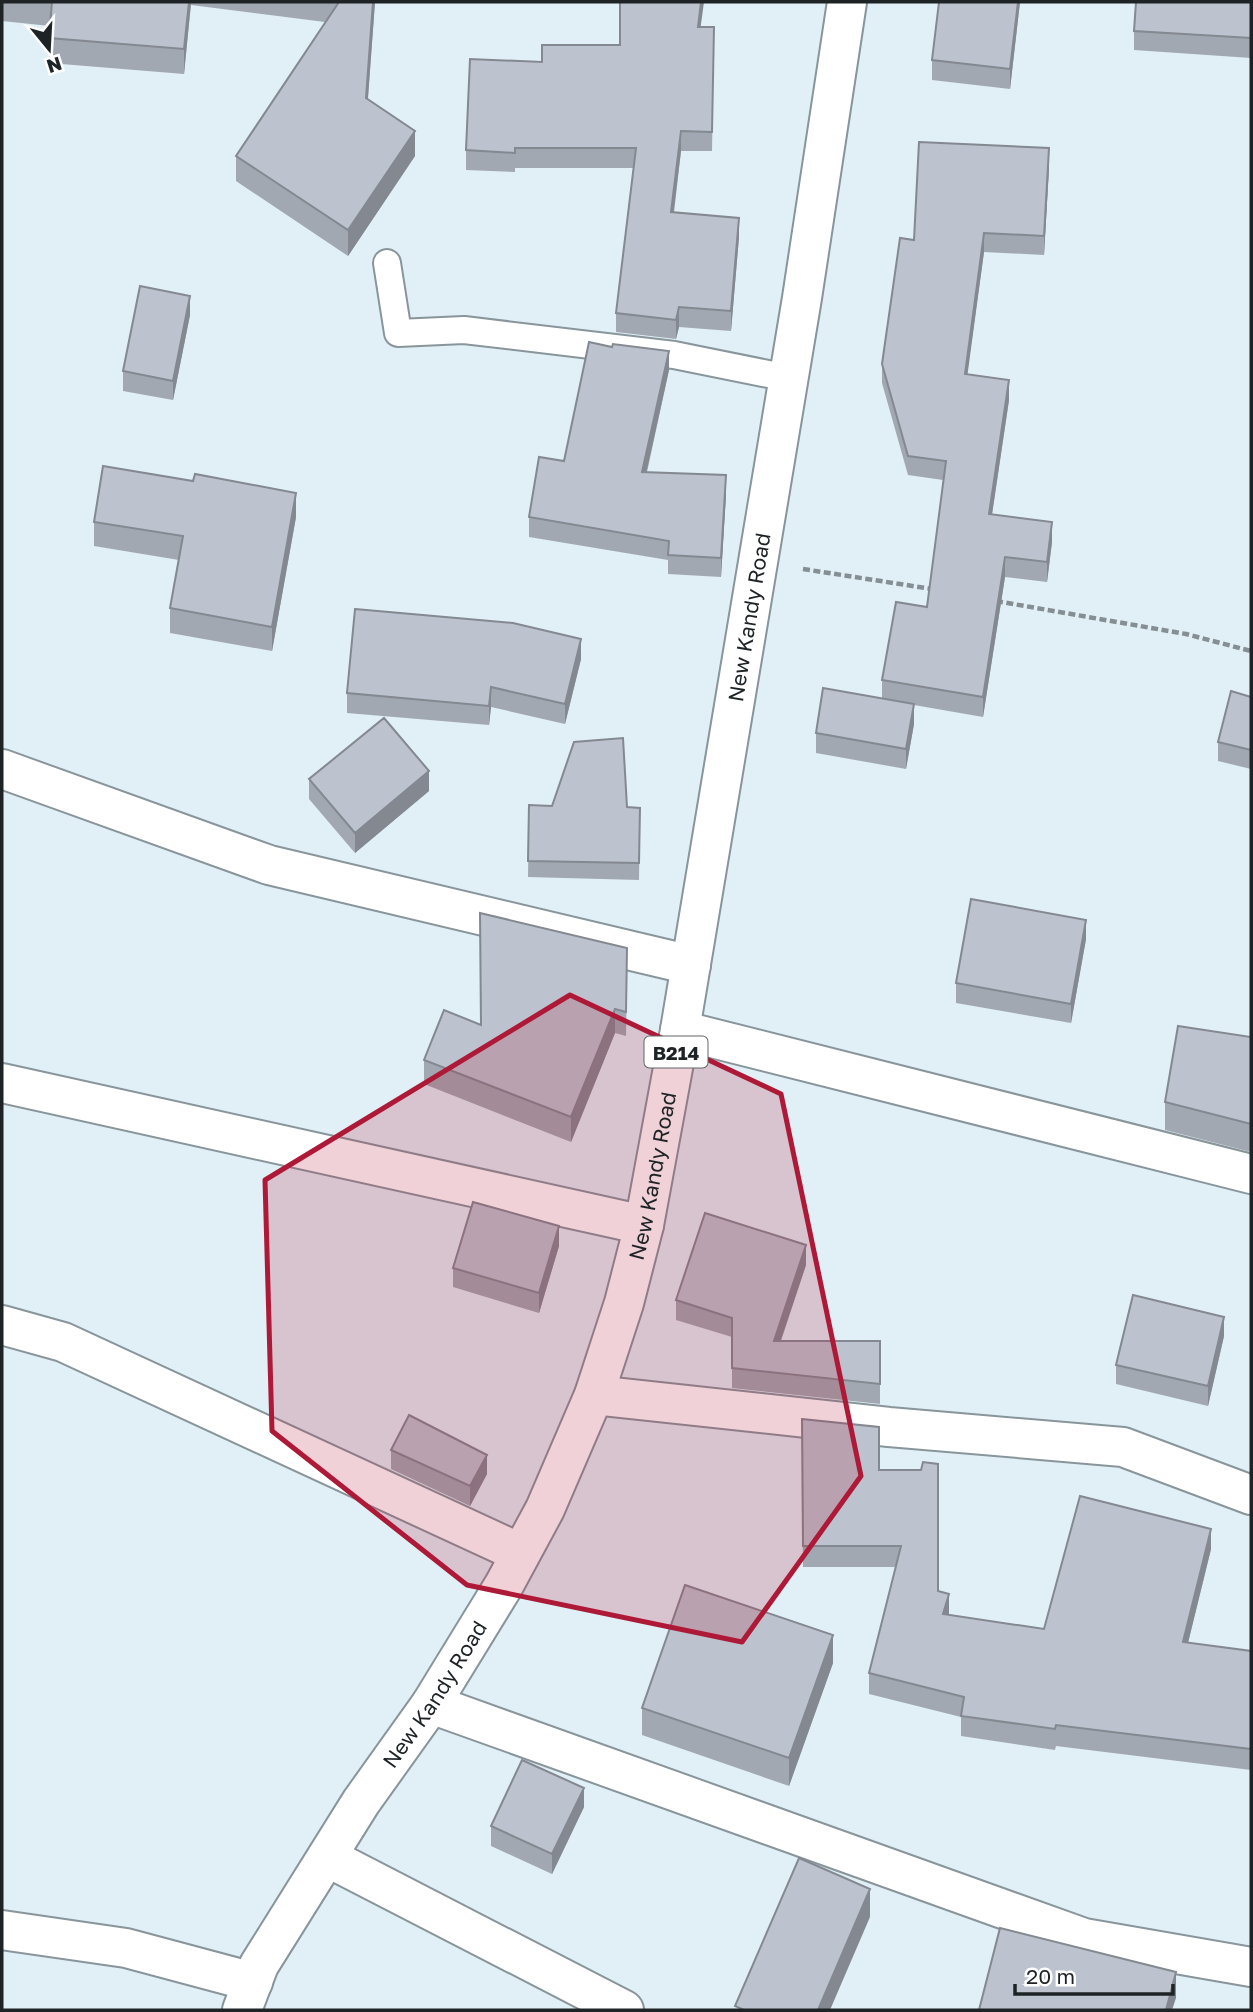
<svg xmlns="http://www.w3.org/2000/svg" width="1253" height="2012" font-family="'Golos Text',sans-serif">
  <style>
    .lines { fill: none; stroke-linecap: round; stroke-linejoin: round }
    .service-casing { stroke: #88959b; stroke-width: 30 }
    .minor-casing { stroke: #88959b; stroke-width: 42 }
    .primary-casing { stroke: #88959b; stroke-width: 42 }
    .path { stroke: #858e93; stroke-width: 4.5; stroke-dasharray: 7 3.5; stroke-linecap: butt }
    .service { stroke: #fff; stroke-width: 26 }
    .minor { stroke: #fff; stroke-width: 38 }
    .primary { stroke: #fff; stroke-width: 38 }
    .wall { fill: #a2a8b1 }
    .shaded-wall { fill: #848890 }
    .building { fill: #bcc3ce; stroke: #848890; stroke-width: 2 }
    .marked { fill: #ae1937; fill-opacity: 0.2; stroke: #ae1937; stroke-width: 5; stroke-linejoin: round }
    .labels { text-anchor: middle; dominant-baseline: central; stroke-width: 5; stroke-linejoin: round; paint-order: stroke }
    .shield { fill: #fff; stroke: #626566; stroke-width: 2 }
    .shield-label { font-size: 19px; font-weight: bold; fill: #1e2325 }
    .street-label { font-size: 21px; fill: #1e2325; stroke: #fff }
  </style>
  <rect width="100%" height="100%" fill="#e1eff6"/>
  <g class="lines">
    <defs>
      <path id="service" d="M 387,263 L 398,333 L 464,330 L 674,355 L 788,378"/>
      <path id="minor" d="M 2,769 L 269,865 L 691,965
        M 680,1030 L 1251,1174
        M 2,1083 L 644,1225
        M 2,1325 L 63,1342 L 520,1553
        M 594,1395 L 889,1427 L 1123,1447 L 1251,1495
        M 431,1704 L 1084,1938 L 1251,1967
        M 327,1857 L 624,2010
        M 2,1930 L 126,1948 L 253,1982"/>
      <g id="primary">
        <path id="s1" d="M 242,2010 L 259,1965 L 361,1802 L 431,1704 L 504,1585 L 545,1509 L 594,1395 L 624,1303 L 644,1225 L 680,1030 L 802,298 L 847,2"/>
      </g>
    </defs>
    <use href="#service" class="service-casing"/>
    <use href="#minor" class="minor-casing"/>
    <use href="#primary" class="primary-casing"/>
    <path class="path" d="M 803,569 L 932,589
      M 996,601 L 1186,634 L 1251,651"/>
    <use href="#service" class="service"/>
    <use href="#minor" class="minor"/>
    <use href="#primary" class="primary"/>
  </g>
  <path class="wall" d="M 2,2 L 375,2 L 368,99 L 415,156 L 348,256 L 236,181 L 236,156 L 325,22 L 191,5 L 184,74 L 49,63 L 50,26 L 2,21 Z
    M 1020,2 L 1010,89 L 932,80 L 932,60 Z
    M 1251,2 L 1251,58 L 1134,50 L 1134,31 Z
    M 701,27 L 714,27 L 712,151 L 681,151 L 674,213 L 739,237 L 731,331 L 679,327 L 676,339 L 616,332 L 616,313 L 634,168 L 515,168 L 515,172 L 466,170 L 466,150 L 542,62 Z
    M 1049,168 L 1044,255 L 984,252 L 967,374 L 1009,400 L 992,515 L 1052,542 L 1047,582 L 1005,577 L 983,717 L 914,705 L 914,724 L 906,769 L 816,753 L 816,733 L 882,699 L 882,680 L 927,607 L 943,480 L 908,475 L 882,383 L 882,364 L 914,240 Z
    M 190,315 L 173,400 L 123,391 L 123,371 Z
    M 669,370 L 647,472 L 726,495 L 721,577 L 668,574 L 668,560 L 529,537 L 529,517 L 564,461 Z
    M 193,481 L 296,517 L 272,651 L 170,633 L 170,608 L 179,560 L 94,546 L 94,522 Z
    M 581,659 L 565,724 L 491,707 L 489,725 L 347,713 L 347,693 Z
    M 1251,697 L 1251,769 L 1218,761 L 1218,742 Z
    M 309,779 L 429,791 L 355,853 L 309,799 Z
    M 529,805 L 640,808 L 639,880 L 528,877 Z
    M 1086,939 L 1071,1023 L 956,1003 L 956,983 Z
    M 627,972 L 626,1036 L 615,1033 L 571,1142 L 424,1084 L 424,1060 Z
    M 1251,1037 L 1251,1152 L 1165,1130 L 1165,1102 Z
    M 559,1246 L 539,1313 L 453,1287 L 453,1268 Z
    M 806,1265 L 781,1341 L 880,1341 L 880,1404 L 732,1388 L 732,1337 L 676,1320 L 676,1300 Z
    M 1224,1336 L 1208,1406 L 1116,1384 L 1116,1365 Z
    M 802,1419 L 879,1470 L 949,1615 L 1044,1629 L 1211,1549 L 1188,1643 L 1251,1651 L 1251,1770 L 1056,1746 L 1055,1750 L 961,1736 L 961,1717 L 869,1694 L 869,1673 L 896,1567 L 803,1567 Z
    M 391,1450 L 487,1474 L 470,1506 L 391,1469 Z
    M 833,1663 L 789,1786 L 642,1735 L 642,1708 Z
    M 584,1807 L 552,1874 L 491,1846 L 491,1826 Z"/>
  <path class="shaded-wall" d="M 189,2 L 191,2 L 184,74 L 184,49 Z
    M 373,2 L 375,2 L 366,123 L 366,98 Z
    M 701,2 L 704,2 L 698,46 L 698,27 Z
    M 1018,2 L 1020,2 L 1010,89 L 1010,69 Z
    M 415,131 L 415,156 L 348,256 L 348,230 Z
    M 681,131 L 681,151 L 671,232 L 671,212 Z
    M 1049,148 L 1049,168 L 1044,255 L 1044,236 Z
    M 739,218 L 739,237 L 731,331 L 731,311 Z
    M 984,233 L 984,252 L 965,393 L 965,374 Z
    M 190,296 L 190,315 L 173,400 L 173,381 Z
    M 679,307 L 679,327 L 676,339 L 676,320 Z
    M 669,351 L 669,370 L 642,492 L 642,472 Z
    M 1009,380 L 1009,400 L 989,534 L 989,514 Z
    M 726,475 L 726,495 L 721,577 L 721,558 Z
    M 296,493 L 296,517 L 272,651 L 272,627 Z
    M 1052,522 L 1052,542 L 1047,582 L 1047,562 Z
    M 1005,557 L 1005,577 L 983,717 L 983,697 Z
    M 581,639 L 581,659 L 565,724 L 565,704 Z
    M 491,687 L 491,707 L 489,725 L 489,706 Z
    M 914,704 L 914,724 L 906,769 L 906,749 Z
    M 429,771 L 429,791 L 355,853 L 355,833 Z
    M 1086,920 L 1086,939 L 1071,1023 L 1071,1004 Z
    M 615,1009 L 615,1033 L 571,1142 L 571,1117 Z
    M 559,1226 L 559,1246 L 539,1313 L 539,1293 Z
    M 806,1245 L 806,1265 L 774,1360 L 774,1341 Z
    M 1224,1317 L 1224,1336 L 1208,1406 L 1208,1386 Z
    M 487,1455 L 487,1474 L 470,1506 L 470,1486 Z
    M 1211,1529 L 1211,1549 L 1183,1663 L 1183,1642 Z
    M 949,1594 L 949,1614 L 943,1635 L 943,1614 Z
    M 833,1635 L 833,1663 L 789,1786 L 789,1758 Z
    M 584,1788 L 584,1807 L 552,1874 L 552,1854 Z
    M 870,1889 L 870,1917 L 830,2010 L 818,2010 Z
    M 1176,1972 L 1176,1998 L 1172,2010 L 1166,2010 Z"/>
  <path class="building" d="M 52,2 L 189,2 L 184,49 L 49,38 Z
    M 339,2 L 373,2 L 366,98 L 415,131 L 348,230 L 236,156 Z
    M 620,2 L 701,2 L 698,27 L 714,27 L 712,132 L 681,131 L 671,212 L 739,218 L 731,311 L 679,307 L 676,320 L 616,313 L 636,148 L 515,148 L 515,153 L 466,150 L 470,59 L 542,62 L 542,45 L 620,45 Z
    M 939,2 L 1018,2 L 1010,69 L 932,60 Z
    M 1136,2 L 1251,2 L 1251,38 L 1134,31 Z
    M 919,142 L 1049,148 L 1044,236 L 984,233 L 965,374 L 1009,380 L 989,514 L 1052,522 L 1047,562 L 1005,557 L 983,697 L 882,680 L 896,602 L 927,607 L 946,461 L 908,456 L 882,364 L 900,238 L 914,240 Z
    M 140,286 L 190,296 L 173,381 L 123,371 Z
    M 589,342 L 612,347 L 613,344 L 669,351 L 642,472 L 726,475 L 721,558 L 668,555 L 669,541 L 529,517 L 539,457 L 564,461 Z
    M 103,466 L 193,481 L 195,474 L 296,493 L 272,627 L 170,608 L 183,536 L 94,522 Z
    M 355,609 L 513,623 L 581,639 L 565,704 L 491,687 L 489,706 L 347,693 Z
    M 823,688 L 914,704 L 906,749 L 816,733 Z
    M 1231,691 L 1251,697 L 1251,750 L 1218,742 Z
    M 384,718 L 429,771 L 355,833 L 309,779 Z
    M 623,738 L 627,807 L 640,808 L 639,863 L 528,861 L 529,805 L 552,806 L 574,742 Z
    M 971,899 L 1086,920 L 1071,1004 L 956,983 Z
    M 480,913 L 627,948 L 626,1012 L 615,1009 L 571,1117 L 424,1060 L 444,1010 L 481,1025 Z
    M 1178,1026 L 1251,1037 L 1251,1124 L 1165,1102 Z
    M 473,1202 L 559,1226 L 539,1293 L 453,1268 Z
    M 705,1213 L 806,1245 L 774,1341 L 880,1341 L 880,1384 L 732,1368 L 732,1318 L 676,1300 Z
    M 1133,1295 L 1224,1317 L 1208,1386 L 1116,1365 Z
    M 409,1415 L 487,1455 L 470,1486 L 391,1450 Z
    M 802,1419 L 879,1427 L 879,1470 L 921,1470 L 923,1462 L 938,1464 L 938,1591 L 949,1594 L 943,1614 L 1044,1629 L 1080,1496 L 1211,1529 L 1183,1642 L 1251,1651 L 1251,1749 L 1056,1725 L 1055,1729 L 961,1716 L 964,1697 L 869,1673 L 901,1546 L 803,1546 Z
    M 685,1585 L 833,1635 L 789,1758 L 642,1708 Z
    M 522,1760 L 584,1788 L 552,1854 L 491,1826 Z
    M 799,1858 L 870,1889 L 818,2010 L 744,2010 L 735,2006 Z
    M 1000,1928 L 1176,1972 L 1166,2010 L 979,2010 Z"/>
  <path class="marked" d="M 570,995 L 781,1094 L 861,1476 L 742,1642 L 467,1585 L 272,1431 L 265,1180 Z"/>
  <g class="labels">
    <rect class="shield" x="644.5" y="1036.5" width="63" height="31" rx="5"/>
    <g class="shield-label">
      <text x="676" y="1052">B214</text>
    </g>
    <g class="street-label">
      <text stroke="none"><textPath href="#s1" startOffset="1505">New Kandy Road</textPath></text>
      <text stroke="none"><textPath href="#s1" startOffset="938">New Kandy Road</textPath></text>
      <text stroke="none"><textPath href="#s1" startOffset="371">New Kandy Road</textPath></text>
    </g>
  </g>
  <rect width="1253" height="2012" fill="none" stroke="#1e2325" stroke-width="7"/>
  <g transform="translate(49 49) rotate(162)" stroke="#ffffff" stroke-width="5" paint-order="stroke">
  <path d="M0-5L12 26L0 18L-12 26Z" fill="#1e2325"/>
  <text y="-10" font-size="19" font-weight="bold" text-anchor="middle" fill="#1e2325">N</text>
  </g>
  <path d="M1015 1984v10h158v-10" fill="none" stroke="#1e2325" stroke-width="3.5"/>
  <text x="1026" y="1984" font-size="21" fill="#1e2325" stroke="#ffffff" stroke-width="5" paint-order="stroke">20 m</text>
</svg>
